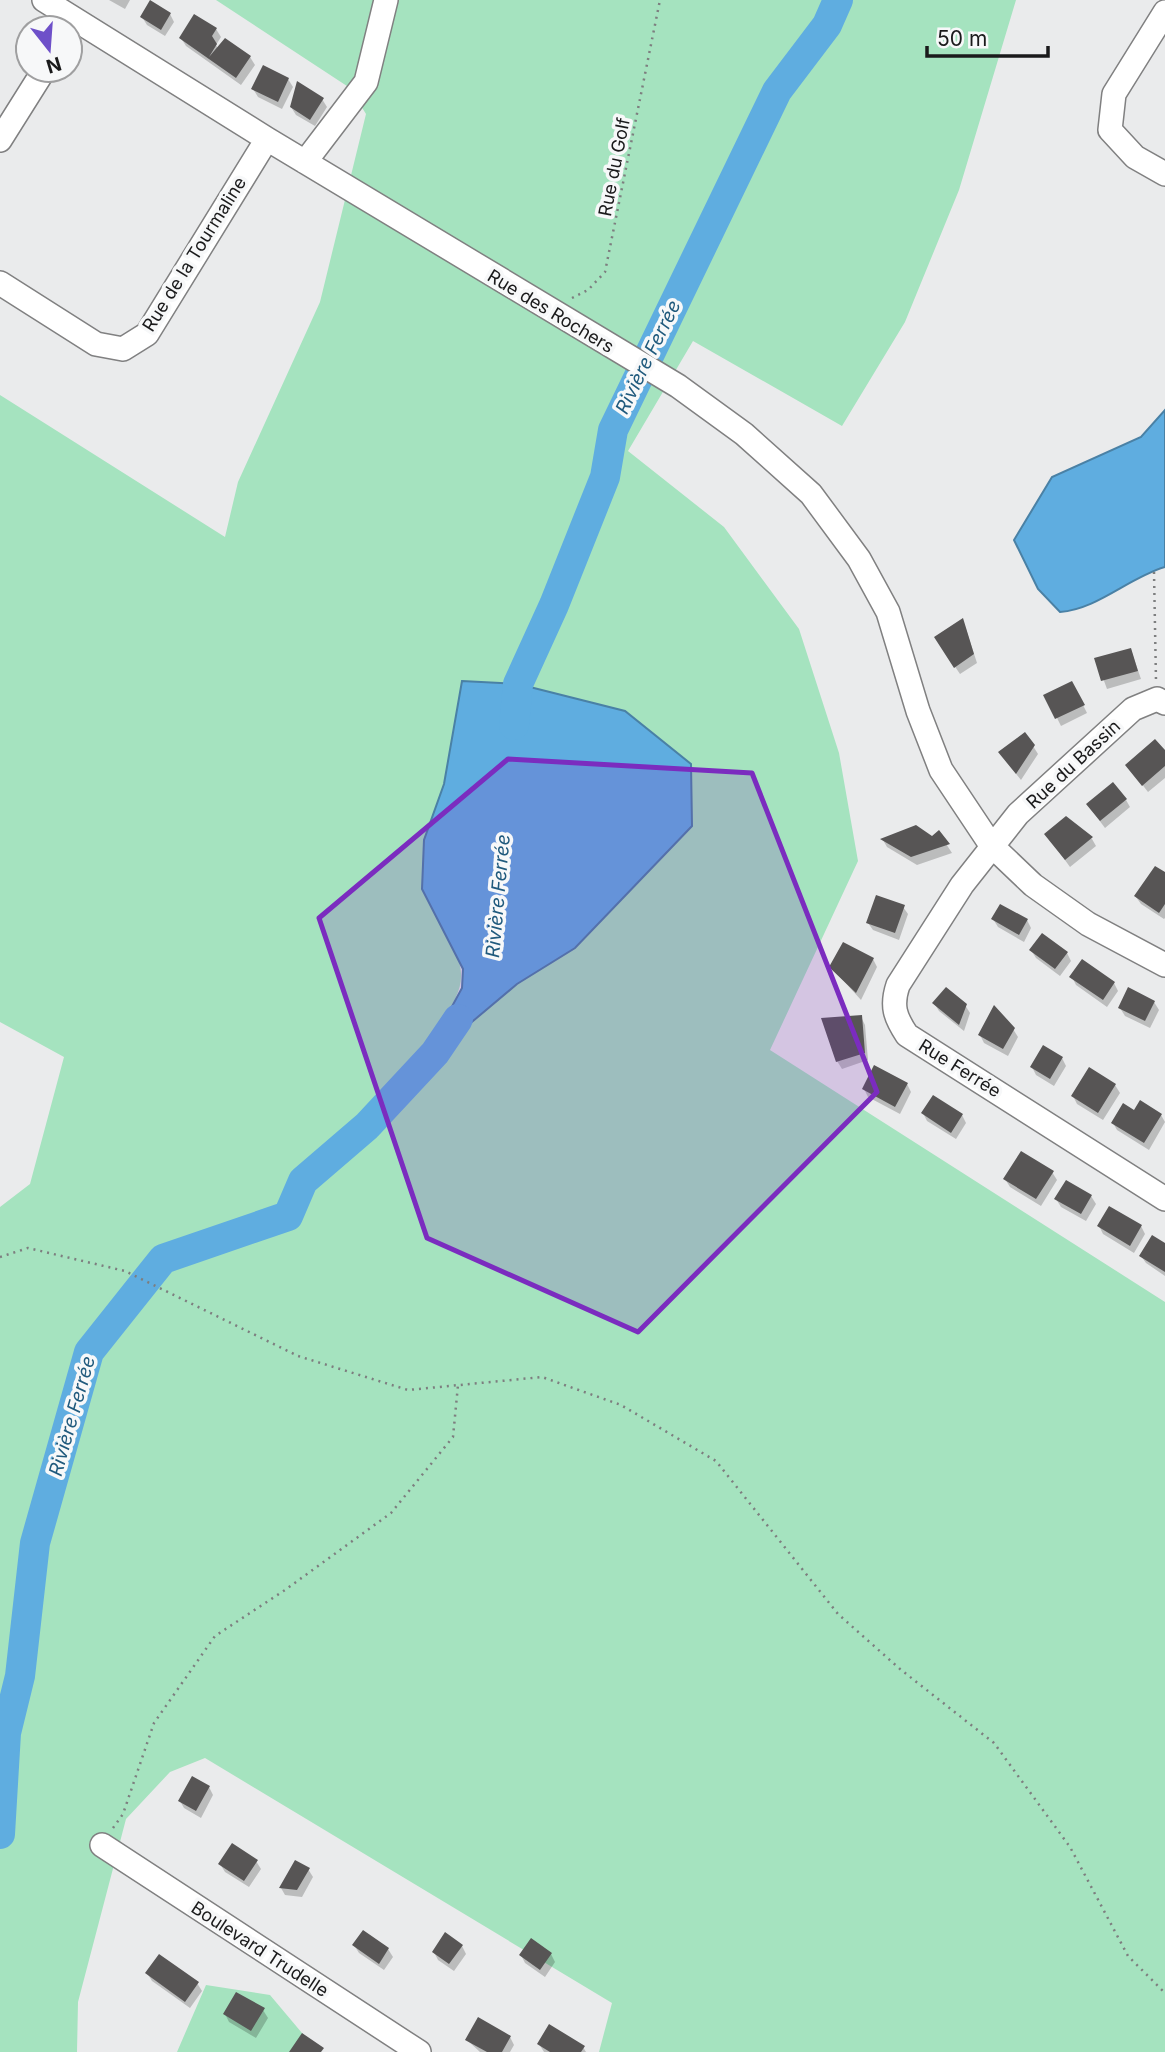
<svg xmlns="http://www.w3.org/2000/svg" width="1165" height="2052" font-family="Inter,sans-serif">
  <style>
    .green { fill: #a5e3bf; fill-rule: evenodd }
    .water { fill: #5fade0; stroke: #4a81a5; stroke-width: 2 }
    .shadow { fill: #0003 }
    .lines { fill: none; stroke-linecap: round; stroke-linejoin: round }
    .river { stroke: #5fade0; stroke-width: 30 }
    .building { fill: #575555 }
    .minor-casing { stroke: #808081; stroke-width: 26 }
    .path { stroke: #7d7e7f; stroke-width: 2.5; stroke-dasharray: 2 5; stroke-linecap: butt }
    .minor { stroke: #fff; stroke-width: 23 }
    .marked { fill: #7b2cbf; fill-opacity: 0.2; stroke: #7b2cbf; stroke-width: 5; stroke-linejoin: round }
    .labels { text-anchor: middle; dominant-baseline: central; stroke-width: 7; stroke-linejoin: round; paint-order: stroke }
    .street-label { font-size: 18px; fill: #1a1a1b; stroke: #f7f8f9 }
    .water-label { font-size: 19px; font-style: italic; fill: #205a7d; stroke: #f7f8f9 }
  </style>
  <rect width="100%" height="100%" fill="#eaebec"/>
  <path class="green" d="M 216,0 L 1016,0 L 959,190 L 905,322 L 842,426 L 693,341 L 628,451 L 724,527 L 799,629 L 839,753 L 858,861 L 770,1050 L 1165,1302 L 1165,2052 L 599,2052 L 612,2003 L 205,1758 L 170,1772 L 126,1819 L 78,2002 L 77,2052 L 0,2052 L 0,1207 L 30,1184 L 64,1057 L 0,1022 L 0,395 L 225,537 L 238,482 L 320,302 L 366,114 L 350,88 ZM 462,681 L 575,948 L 517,984 L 436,1052 C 436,1010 476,996 455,951 L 424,840 L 444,784 Z
    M 206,1985 L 270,1995 L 318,2052 L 177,2052 Z"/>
  <path class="water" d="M 1165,410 L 1165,567 C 1128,578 1098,609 1060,612 L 1038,589 L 1014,540 L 1052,477 L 1141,437 Z
    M 462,681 L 518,684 L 625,711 L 691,764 L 692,826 L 575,948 L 517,984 L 435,1053 L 437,1034 L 462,988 L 463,969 L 422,889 L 424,840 L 444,784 Z"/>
  <path class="shadow" d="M 109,0 L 130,0 L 125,9 Z
    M 170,14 L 174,22 L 165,36 L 147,25 L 142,17 Z
    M 216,29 L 221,37 L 216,45 L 218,49 L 250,57 L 255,65 L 241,85 L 186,46 L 181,38 Z
    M 288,79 L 293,87 L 282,109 L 258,97 L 253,89 Z
    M 322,99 L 327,107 L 315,126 L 296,115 L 291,107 Z
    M 963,620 L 977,663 L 960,674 L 941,646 Z
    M 1131,650 L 1141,679 L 1107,689 L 1096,659 Z
    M 1076,691 L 1087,713 L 1061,726 L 1046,696 Z
    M 1033,746 L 1038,754 L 1021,780 L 1005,760 Z
    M 1165,753 L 1165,778 L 1148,792 L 1127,765 Z
    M 1126,800 L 1130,807 L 1105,828 L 1093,812 Z
    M 1066,819 L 1092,839 L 1096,846 L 1070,867 L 1046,834 Z
    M 939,833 L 952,853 L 917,865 L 887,847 L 883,840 L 932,838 Z
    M 1165,874 L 1165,918 L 1164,919 L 1141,904 L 1136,897 Z
    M 903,907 L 908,914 L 899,940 L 873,930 L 868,923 Z
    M 993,919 L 1027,920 L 1031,928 L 1024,942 L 998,927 Z
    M 1031,950 L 1067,953 L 1071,961 L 1060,976 L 1036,958 Z
    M 873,959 L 877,967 L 861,1000 L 831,967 Z
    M 1072,977 L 1114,983 L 1118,991 L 1107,1007 L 1076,985 Z
    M 1154,1002 L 1159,1010 L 1150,1028 L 1125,1016 L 1120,1008 Z
    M 934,1003 L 965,1005 L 970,1013 L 964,1031 L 939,1011 Z
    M 861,1017 L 865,1025 L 868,1060 L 842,1069 L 837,1061 Z
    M 1013,1029 L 1018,1037 L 1008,1056 L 984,1043 L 980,1035 Z
    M 1062,1058 L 1066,1066 L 1054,1086 L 1036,1075 L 1032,1067 Z
    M 907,1084 L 911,1092 L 900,1114 L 868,1097 L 864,1089 Z
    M 1115,1085 L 1120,1093 L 1103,1120 L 1077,1104 L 1073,1096 Z
    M 1135,1112 L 1161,1115 L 1165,1122 L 1149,1150 L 1117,1130 L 1113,1123 Z
    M 923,1113 L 962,1115 L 966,1123 L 956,1139 L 927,1121 Z
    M 1052,1172 L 1057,1180 L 1041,1206 L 1010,1187 L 1005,1179 Z
    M 1091,1196 L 1096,1204 L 1086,1221 L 1061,1207 L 1056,1199 Z
    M 1099,1226 L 1141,1226 L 1145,1234 L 1134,1253 L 1103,1234 Z
    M 1165,1245 L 1165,1276 L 1146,1263 L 1141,1256 Z
    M 209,1787 L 213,1795 L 201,1818 L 184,1808 L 180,1801 Z
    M 256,1861 L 261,1869 L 249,1887 L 225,1872 L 220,1864 Z
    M 308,1869 L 313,1877 L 302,1897 L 285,1895 L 281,1888 Z
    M 363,1932 L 388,1949 L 393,1957 L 384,1970 L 359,1953 L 354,1945 Z
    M 462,1946 L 466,1954 L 454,1971 L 438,1960 L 434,1952 Z
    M 551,1954 L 555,1962 L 545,1977 L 525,1963 L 521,1955 Z
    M 147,1973 L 197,1983 L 202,1991 L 190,2008 L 152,1981 Z
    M 263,2010 L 268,2018 L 256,2038 L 229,2022 L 225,2014 Z
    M 510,2037 L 514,2045 L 510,2052 L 480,2052 L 467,2040 Z
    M 539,2044 L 583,2047 L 586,2052 L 544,2052 Z"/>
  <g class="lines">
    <path class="river" d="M 514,725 L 518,684 L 554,605 L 605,477 L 613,430 L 777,91 L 827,25 L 838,0
      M 0,1834 L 6,1733 L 20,1676 L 35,1543 L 89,1352 L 163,1259 L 288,1216 L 303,1181 L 367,1126 L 435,1053 L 458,1019"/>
  </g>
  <path class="building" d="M 150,0 L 171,13 L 161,30 L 140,17 Z
    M 194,14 L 217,28 L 212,36 L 217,44 L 209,57 L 225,38 L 251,56 L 236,78 L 179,38 Z
    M 263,65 L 289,78 L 278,102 L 251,89 Z
    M 297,81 L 324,98 L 310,120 L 290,107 Z
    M 963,618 L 974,654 L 954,668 L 934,637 Z
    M 1131,648 L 1138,671 L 1101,681 L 1094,658 Z
    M 1072,681 L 1085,705 L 1055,719 L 1043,695 Z
    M 1025,732 L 1035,745 L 1016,774 L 998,752 Z
    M 1155,739 L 1165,750 L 1165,766 L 1142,786 L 1125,765 Z
    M 1113,782 L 1127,799 L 1100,821 L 1086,804 Z
    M 1066,816 L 1093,837 L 1065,860 L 1044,834 Z
    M 916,825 L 932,836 L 939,830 L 950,844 L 911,857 L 880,839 Z
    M 1155,866 L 1165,872 L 1165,904 L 1159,913 L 1134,896 Z
    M 876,895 L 905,905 L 895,933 L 866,923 Z
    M 1000,904 L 1028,919 L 1019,935 L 991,919 Z
    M 1042,933 L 1068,952 L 1055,969 L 1029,950 Z
    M 843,942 L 874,958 L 856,993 L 829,967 Z
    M 1082,959 L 1115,982 L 1103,1000 L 1069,977 Z
    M 946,987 L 967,1004 L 959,1025 L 932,1003 Z
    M 1128,987 L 1155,1001 L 1145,1021 L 1118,1008 Z
    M 994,1005 L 1015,1028 L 1003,1049 L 978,1035 Z
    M 862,1015 L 865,1053 L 836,1062 L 821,1018 Z
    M 1043,1045 L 1063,1057 L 1050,1079 L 1030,1067 Z
    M 874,1065 L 908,1083 L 895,1107 L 862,1089 Z
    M 1089,1067 L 1116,1084 L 1098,1113 L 1071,1096 Z
    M 933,1095 L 963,1114 L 951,1133 L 921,1113 Z
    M 1140,1100 L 1162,1114 L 1144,1143 L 1111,1123 L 1123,1103 L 1134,1110 Z
    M 1021,1151 L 1054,1171 L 1036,1199 L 1003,1179 Z
    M 1066,1180 L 1092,1195 L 1081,1214 L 1054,1199 Z
    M 1109,1206 L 1142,1225 L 1130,1246 L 1097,1226 Z
    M 1152,1235 L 1165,1243 L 1165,1272 L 1139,1256 Z
    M 192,1776 L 210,1786 L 196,1811 L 178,1801 Z
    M 232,1843 L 258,1860 L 244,1881 L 218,1864 Z
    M 295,1860 L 310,1868 L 297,1890 L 279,1888 Z
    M 363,1930 L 389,1948 L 379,1964 L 352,1945 Z
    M 445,1932 L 463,1945 L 449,1964 L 432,1952 Z
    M 531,1938 L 552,1953 L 540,1970 L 519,1955 Z
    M 159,1954 L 199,1982 L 185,2002 L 145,1973 Z
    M 236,1992 L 265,2008 L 251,2031 L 223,2014 Z
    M 478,2017 L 511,2036 L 502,2052 L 487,2052 L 465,2040 Z
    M 549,2024 L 585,2046 L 581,2052 L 550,2052 L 537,2044 Z
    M 302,2033 L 324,2048 L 321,2052 L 289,2052 Z"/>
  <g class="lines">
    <defs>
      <path id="minor" d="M 44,0 L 267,139 L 678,386 L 744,434 L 811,494 L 859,559 L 888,612 L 918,711 L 941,770 L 991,845 L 1033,885 L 1088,924 L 1165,965
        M 1165,12 L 1114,94 L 1110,130 L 1135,157 L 1165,174
        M 0,140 L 44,70
        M 305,162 L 366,82 L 386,0
        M 0,283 L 96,344 L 123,349 L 147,334 L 267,139
        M 1165,703 L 1157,699 L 1133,709 L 1018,814 L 962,885 L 898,985 C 891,1006 895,1017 907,1035 L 1165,1199
        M 102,1845 L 419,2052"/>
    </defs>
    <use href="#minor" class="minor-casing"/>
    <path class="path" d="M 572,298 L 588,290 L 605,272 L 660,0
      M 1154,572 L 1156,681
      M 0,1257 L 28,1248 L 125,1271 L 298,1356 L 408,1390 L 542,1377 L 621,1405 L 716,1461 L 838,1614 L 900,1669 L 994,1743 L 1070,1847 L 1128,1956 L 1165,1993
      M 113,1828 L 123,1814 L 154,1723 L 215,1636 L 285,1590 L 391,1513 L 453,1437 L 458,1385"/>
    <use href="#minor" class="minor"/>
  </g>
  <path class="marked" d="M 508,759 L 752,773 L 877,1092 L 638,1332 L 427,1238 L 319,918 Z"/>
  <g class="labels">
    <g class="street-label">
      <text transform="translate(614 167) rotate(-79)">Rue du Golf</text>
      <text transform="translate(194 254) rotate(-58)">Rue de la Tourmaline</text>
      <text transform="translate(551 311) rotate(31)">Rue des Rochers</text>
      <text transform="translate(1073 764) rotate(-43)">Rue du Bassin</text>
      <text transform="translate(960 1068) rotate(32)">Rue Ferrée</text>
      <text transform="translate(260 1949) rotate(33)">Boulevard Trudelle</text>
    </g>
    <g class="water-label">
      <text transform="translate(648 357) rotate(-64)">Rivière Ferrée</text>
      <text transform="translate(498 896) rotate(-85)">Rivière Ferrée</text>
      <text transform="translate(72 1416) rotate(-74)">Rivière Ferrée</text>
    </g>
  </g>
  <g transform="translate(49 49) rotate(163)"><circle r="33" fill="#f7f8f9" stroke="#9f9fa0" stroke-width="2"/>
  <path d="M0-5L12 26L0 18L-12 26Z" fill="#6e50c9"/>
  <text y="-10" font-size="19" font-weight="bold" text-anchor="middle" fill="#1a1a1b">N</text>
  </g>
  <path d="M927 46v10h121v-10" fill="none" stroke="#1a1a1b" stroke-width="3.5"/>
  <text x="937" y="46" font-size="21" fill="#1a1a1b" stroke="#f7f8f9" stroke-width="5" paint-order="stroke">50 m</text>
</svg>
